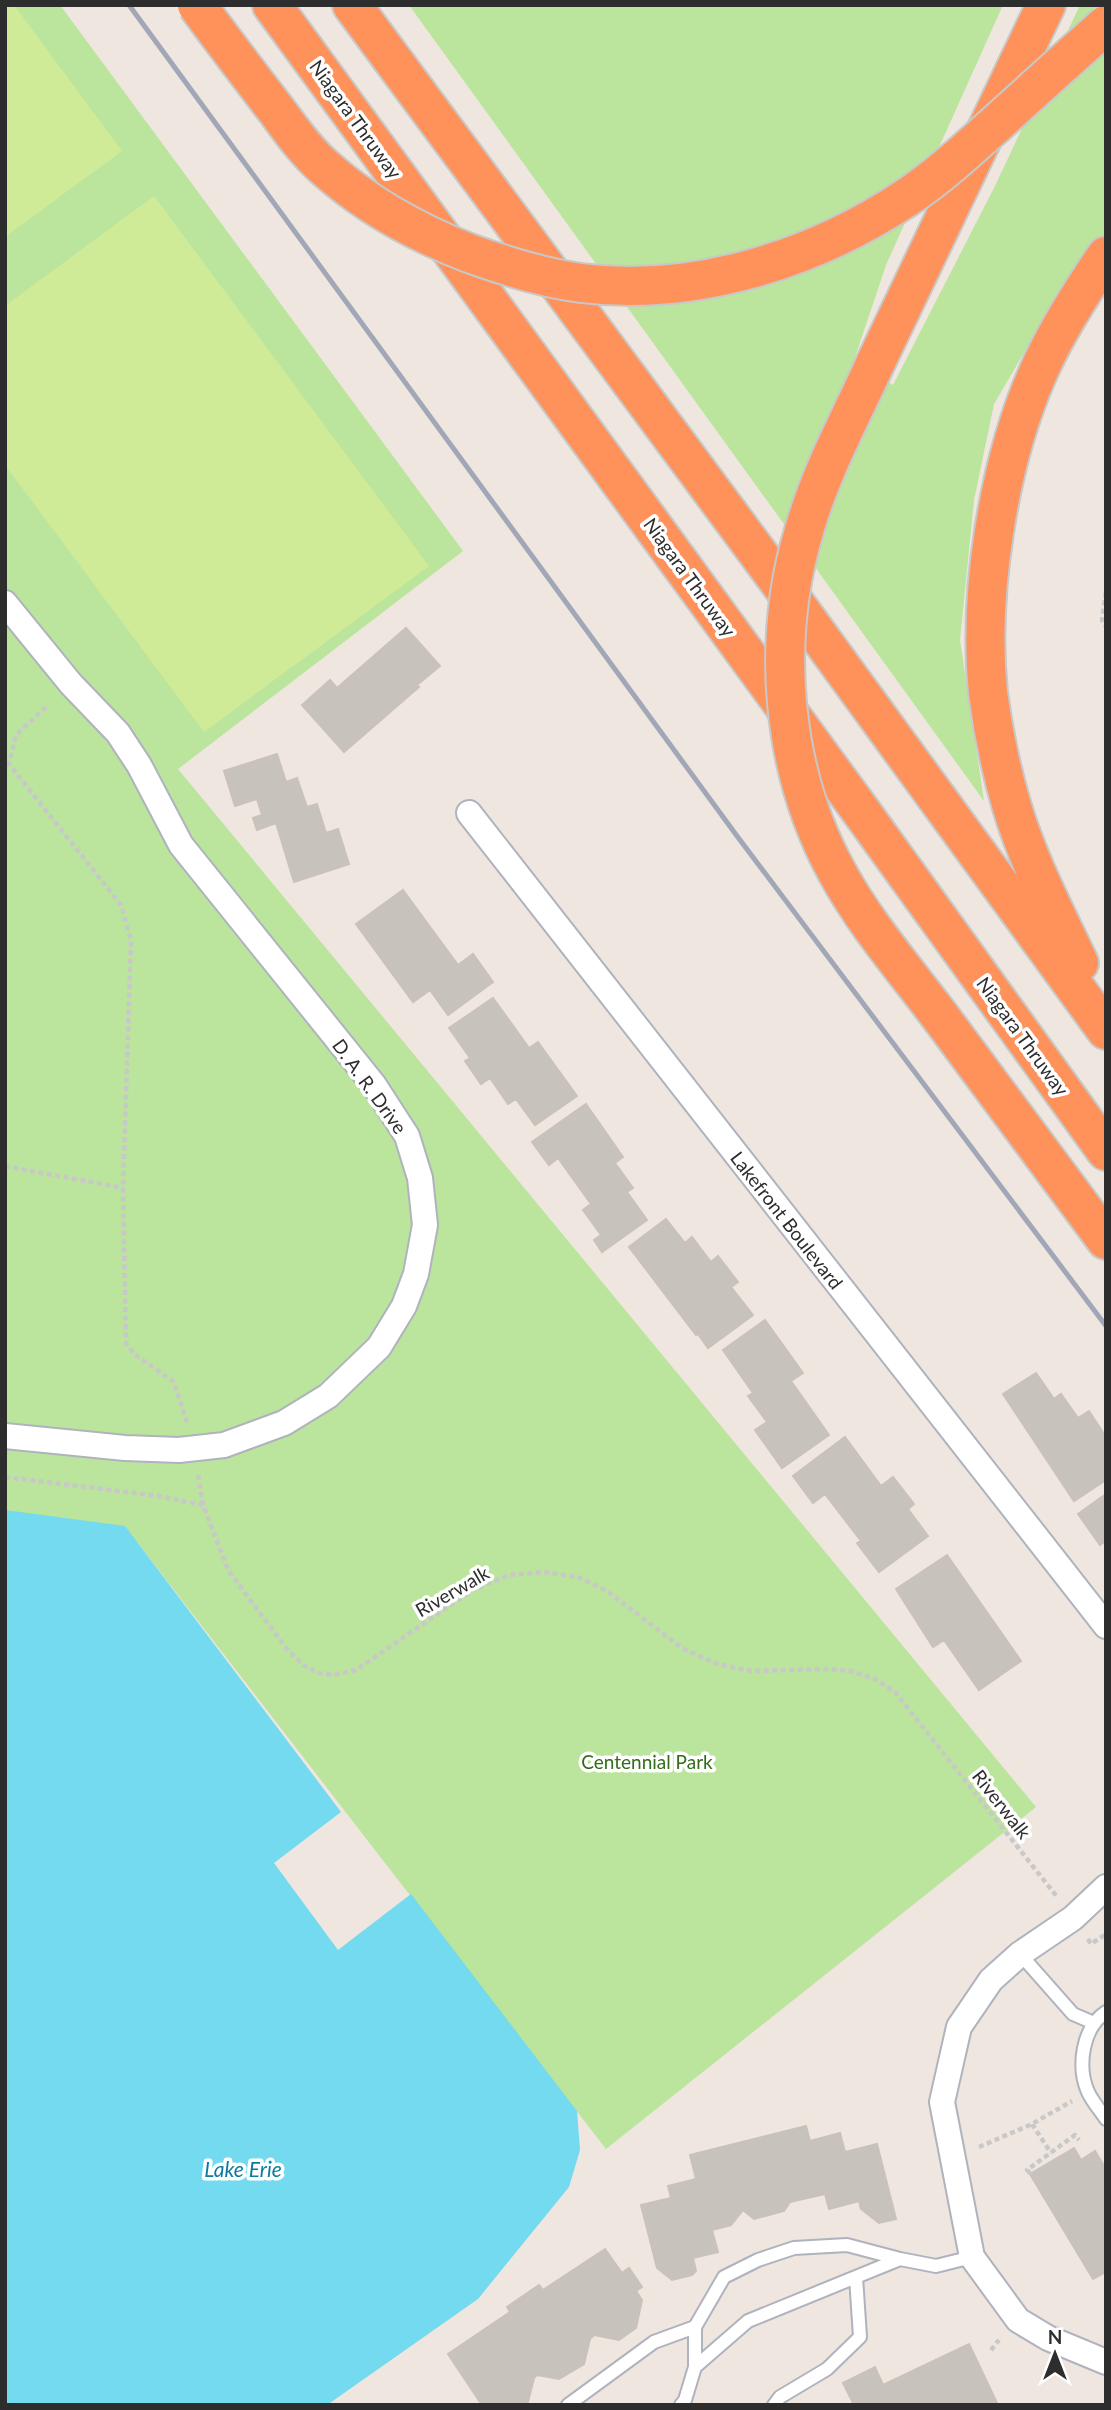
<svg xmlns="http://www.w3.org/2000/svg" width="1111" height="2410" font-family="Lato,sans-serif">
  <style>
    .green { fill: #bbe49c }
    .pitch { fill: #d0eb98 }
    .water { fill: #73daef }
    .building { fill: #c7c2bb; stroke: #cac2b9; stroke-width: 2 }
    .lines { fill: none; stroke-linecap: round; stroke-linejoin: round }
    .service-casing { stroke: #afb3bd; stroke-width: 16 }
    .minor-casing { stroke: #afb3bd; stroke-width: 28 }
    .motorway-casing { stroke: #c8c8c8; stroke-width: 42 }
    .path { stroke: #c8c8c8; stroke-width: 4.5; stroke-dasharray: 5 3.5; stroke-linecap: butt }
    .service { stroke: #fff; stroke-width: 12 }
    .minor { stroke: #fff; stroke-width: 24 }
    .motorway { stroke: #fe925a; stroke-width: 38 }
    .rail { stroke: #a2a7b7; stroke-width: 5 }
    .motorway-bridge-casing { stroke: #c8c8c8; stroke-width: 42; stroke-linecap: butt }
    .motorway-bridge { stroke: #fe925a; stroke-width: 38 }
    .labels { text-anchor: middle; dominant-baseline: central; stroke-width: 7; stroke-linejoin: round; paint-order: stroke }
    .street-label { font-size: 19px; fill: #2d2d2d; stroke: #fff }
    .park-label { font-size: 19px; fill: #336c1b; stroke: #fff }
    .water-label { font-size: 21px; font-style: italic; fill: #0d7ba0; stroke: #fff }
  </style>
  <rect width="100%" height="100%" fill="#eee6df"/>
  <path class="green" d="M 5,5 L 60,5 L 463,551 L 178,769 L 1036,1807 L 606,2149 L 137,1542 L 5,1519 Z
    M 409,5 L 1003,5 L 886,265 L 853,363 L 893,385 L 994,188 L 1080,5 L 1106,5 L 1106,232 L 1070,274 L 994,404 L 974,500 L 960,640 L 984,801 Z"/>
  <path class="pitch" d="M 5,5 L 14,5 L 122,151 L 5,237 Z
    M 154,196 L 429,566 L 204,732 L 5,465 L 5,306 Z"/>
  <path class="water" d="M 5,1510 L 125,1526 L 341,1812 L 274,1863 L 338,1950 L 411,1894 L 577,2111 L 580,2150 L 569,2187 L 478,2299 L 327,2405 L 5,2405 Z"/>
  <path class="building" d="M 406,628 L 440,666 L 417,685 L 419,687 L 344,752 L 302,705 L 330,680 L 337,688 Z
    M 277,754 L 286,782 L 297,778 L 307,807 L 317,804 L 326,833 L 338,829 L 349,864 L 294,882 L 276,823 L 257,830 L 253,818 L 262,815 L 257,799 L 235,806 L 224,771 Z
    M 403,890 L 458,965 L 473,954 L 493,982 L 448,1015 L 430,990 L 413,1002 L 356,924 Z
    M 493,998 L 529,1048 L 538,1042 L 577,1096 L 535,1125 L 516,1099 L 508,1104 L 490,1078 L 481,1084 L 465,1061 L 470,1058 L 449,1028 Z
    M 586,1104 L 623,1157 L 615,1163 L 633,1188 L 627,1192 L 647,1220 L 602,1252 L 594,1240 L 601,1235 L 583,1210 L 591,1204 L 558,1158 L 549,1165 L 532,1142 Z
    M 666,1219 L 685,1243 L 692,1237 L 711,1262 L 718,1256 L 738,1282 L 731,1287 L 753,1315 L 708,1348 L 698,1334 L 696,1335 L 629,1247 Z
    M 765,1320 L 803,1373 L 791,1381 L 829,1435 L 782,1468 L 755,1430 L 767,1422 L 748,1396 L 753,1393 L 723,1350 Z
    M 1036,1373 L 1054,1399 L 1061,1394 L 1078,1418 L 1089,1411 L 1106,1437 L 1106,1480 L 1074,1501 L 1003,1394 Z
    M 845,1437 L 881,1486 L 893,1477 L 914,1504 L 908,1509 L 928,1536 L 879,1572 L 857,1543 L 861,1541 L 825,1494 L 813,1503 L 793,1476 Z
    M 1106,1494 L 1106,1545 L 1104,1542 L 1100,1545 L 1078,1514 Z
    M 947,1555 L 1021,1661 L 979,1690 L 944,1640 L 933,1647 L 896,1589 Z
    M 806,2126 L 810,2141 L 840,2133 L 845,2152 L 877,2144 L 896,2219 L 879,2223 L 861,2209 L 859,2201 L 829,2209 L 825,2194 L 790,2202 L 784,2211 L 754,2219 L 743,2210 L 731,2225 L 712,2230 L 718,2252 L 693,2258 L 696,2271 L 692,2275 L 672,2280 L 657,2268 L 641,2205 L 671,2198 L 668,2186 L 696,2179 L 690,2155 Z
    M 1074,2148 L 1081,2160 L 1095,2151 L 1106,2169 L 1106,2272 L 1093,2279 L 1030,2174 Z
    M 605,2249 L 622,2273 L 629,2268 L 642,2287 L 636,2291 L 642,2300 L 636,2328 L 619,2340 L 594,2335 L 590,2339 L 584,2364 L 559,2379 L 537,2375 L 534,2378 L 528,2402 L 524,2405 L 482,2405 L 448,2354 L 510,2312 L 507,2307 L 539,2285 L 543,2290 Z
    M 969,2344 L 998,2405 L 854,2405 L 843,2383 L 875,2367 L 883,2385 Z"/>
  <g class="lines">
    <defs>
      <path id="service" d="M 1020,1954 L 1073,2014 L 1094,2023
        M 1106,2012 C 1082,2028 1077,2067 1088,2092 C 1092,2101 1100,2110 1106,2119
        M 695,2367 L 695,2327
        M 568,2405 L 654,2342 L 695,2327 L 724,2277 L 758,2260 L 794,2248 L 847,2245 L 900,2259
        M 681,2405 L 685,2400 L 695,2367 L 748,2321 L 900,2259 L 936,2266 L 972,2257
        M 774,2405 L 780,2397 L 827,2369 L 860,2337 L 856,2277"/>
      <path id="minor" d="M 5,603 L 71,684 L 118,733 L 139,765 L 181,845 L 374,1085 L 407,1136 L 420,1178 L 425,1225 L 416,1274 L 404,1306 L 379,1347 L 328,1396 L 284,1423 L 224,1445 L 179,1450 L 125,1448 L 5,1436
        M 469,813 L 1106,1626
        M 1106,1887 L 1073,1918 L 1020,1954 L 991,1980 L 959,2027 L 942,2102 L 972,2257 L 1018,2320 L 1048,2338 L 1106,2362"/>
      <path id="motorway" d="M 272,5 L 863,814 L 1106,1151
        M 352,5 L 797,606 L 1106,1030
        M 875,364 L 1046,5
        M 1079,963 C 1055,912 1028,861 1012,807 C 1001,770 993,731 988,693 C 978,595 998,465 1037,375 C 1055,333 1080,294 1106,256
        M 942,1019 L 1106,1240"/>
    </defs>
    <use href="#service" class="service-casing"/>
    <use href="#minor" class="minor-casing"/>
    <use href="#motorway" class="motorway-casing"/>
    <path class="path" d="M 1106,592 L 1102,620 L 1106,627
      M 46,707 L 16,735 L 9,764 L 121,905 L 131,940 L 123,1188 L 126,1343 L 134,1354 L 174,1382 L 187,1422
      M 5,1166 L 123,1188
      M 198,1475 L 203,1505 L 228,1570 L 286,1648 L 303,1665 L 318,1673 L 333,1675 L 356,1670 L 471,1591 L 509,1575 L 544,1572 L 578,1577 L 607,1591 L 682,1648 L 717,1664 L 751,1671 L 826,1669 L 851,1671 L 875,1679 L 895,1692 L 1058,1898
      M 5,1477 L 159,1496 L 203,1505
      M 1088,1939 L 1091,1944 L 1106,1934
      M 1032,2124 L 1051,2153
      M 979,2147 L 1032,2124 L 1072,2101
      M 1030,2173 L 1027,2170 L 1075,2135 L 1079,2140
      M 1105,2278 L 1106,2278
      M 991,2350 L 999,2340"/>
    <use href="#service" class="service"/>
    <use href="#minor" class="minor"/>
    <use href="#motorway" class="motorway"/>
    <path class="rail" d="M 129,5 L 737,836 L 1106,1326"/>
    <defs>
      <path id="motorway-bridge" d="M 197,5 C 223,41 250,76 277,111 C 291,130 305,150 323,166 C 366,205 415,232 469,253 C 505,266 543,278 581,283 C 694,297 812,260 906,198 C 938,177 966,151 995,125 C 1032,91 1069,58 1106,25
        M 875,364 C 850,419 820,473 804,531 C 771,641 781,770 837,872 C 865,924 906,971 942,1019"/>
    </defs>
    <use href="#motorway-bridge" class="motorway-bridge-casing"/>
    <use href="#motorway-bridge" class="motorway-bridge"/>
  </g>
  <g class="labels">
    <g class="street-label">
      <text transform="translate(356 119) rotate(54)">Niagara Thruway</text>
      <text transform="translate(690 577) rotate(54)">Niagara Thruway</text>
      <text transform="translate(1023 1036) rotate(54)">Niagara Thruway</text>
      <text transform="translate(370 1086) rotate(54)">D. A. R. Drive</text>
      <text transform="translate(787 1220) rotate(52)">Lakefront Boulevard</text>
      <text transform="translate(452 1591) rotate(-30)">Riverwalk</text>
      <text transform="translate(1002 1804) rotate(52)">Riverwalk</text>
    </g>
    <g class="park-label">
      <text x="647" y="1761">Centennial Park</text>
    </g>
    <g class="water-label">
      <text x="243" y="2168">Lake Erie</text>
    </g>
  </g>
  <rect width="1111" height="2410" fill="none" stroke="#2d2d2d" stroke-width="14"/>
  <g transform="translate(1055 2354)" stroke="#ffffff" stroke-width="5" paint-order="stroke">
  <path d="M0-5L12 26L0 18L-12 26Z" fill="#2d2d2d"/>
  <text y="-10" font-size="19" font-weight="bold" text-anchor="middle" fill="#2d2d2d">N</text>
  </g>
</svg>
